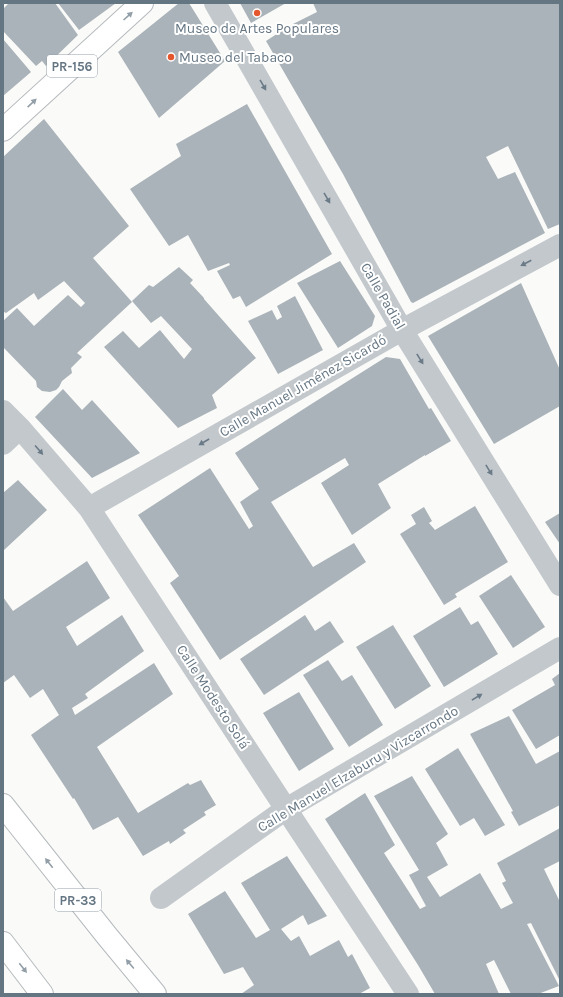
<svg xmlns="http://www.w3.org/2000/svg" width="563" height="997" font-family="Karla,sans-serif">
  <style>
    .building { fill: #aab3b9 }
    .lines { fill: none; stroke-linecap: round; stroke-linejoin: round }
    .primary-casing { stroke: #b5babe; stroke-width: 24 }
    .minor { stroke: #c3c8cc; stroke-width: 22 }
    .primary { stroke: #fff; stroke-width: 22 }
    .oneway { fill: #939fa8 }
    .oneway2 { fill: #6a7a87 }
    .poi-dot { fill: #e4572e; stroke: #fff; stroke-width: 1.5 }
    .labels { text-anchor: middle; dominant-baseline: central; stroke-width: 4; stroke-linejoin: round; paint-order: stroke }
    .shield { fill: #fff; stroke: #939fa8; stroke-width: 1 }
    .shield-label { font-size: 13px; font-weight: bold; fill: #657683 }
    .poi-label { font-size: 14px; fill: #657683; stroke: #fff }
    .street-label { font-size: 14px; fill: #657683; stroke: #fff }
  </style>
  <rect width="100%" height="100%" fill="#fafaf8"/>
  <path class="building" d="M 7,3 L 55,3 L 78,35 L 46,66 L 42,61 L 36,66 L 3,31 L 3,9 L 8,4 Z
    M 58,3 L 116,3 L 79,30 Z
    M 179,3 L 189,3 L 225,61 L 159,118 L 118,52 Z
    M 240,3 L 286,3 L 251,23 Z
    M 313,3 L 560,3 L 560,224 L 548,229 L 508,146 L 486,157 L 498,179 L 515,172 L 545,233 L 413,303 L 411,302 L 343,174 L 266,41 L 289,26 L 317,12 Z
    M 3,39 L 31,72 L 3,96 Z
    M 247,104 L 332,254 L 246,307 L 240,296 L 233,299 L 217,271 L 230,265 L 229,263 L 208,271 L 188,235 L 169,246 L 130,189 L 181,156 L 176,144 Z
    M 44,119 L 129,226 L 93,258 L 132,302 L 77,353 L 82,357 L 71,368 L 72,373 L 62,381 L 59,387 L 56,390 L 50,392 L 42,391 L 37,387 L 36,381 L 3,347 L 3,321 L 17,308 L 34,326 L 68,295 L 81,307 L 85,303 L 64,281 L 38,300 L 34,293 L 6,313 L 4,312 L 3,313 L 3,157 Z
    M 340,261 L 375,316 L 372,326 L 338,348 L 297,283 Z
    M 179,267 L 193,280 L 190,283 L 204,298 L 204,299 L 256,358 L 212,395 L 217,408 L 178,428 L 104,347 L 123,331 L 139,348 L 160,330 L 184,359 L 192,349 L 161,316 L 151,323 L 132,301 L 149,285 L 153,287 Z
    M 521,283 L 560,370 L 560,406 L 494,444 L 428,336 Z
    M 295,296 L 323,350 L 278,374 L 248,321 L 272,310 L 277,320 L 282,317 L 277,306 Z
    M 386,357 L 400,359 L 429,409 L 431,408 L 451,441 L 425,456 L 425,455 L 378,484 L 391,508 L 352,535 L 321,483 L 349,465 L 345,458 L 271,502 L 313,567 L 354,543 L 366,562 L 220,660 L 170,583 L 179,576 L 138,515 L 210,468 L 249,529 L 253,526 L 240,502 L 259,489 L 235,453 L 313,403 Z
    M 63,389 L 82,410 L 92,400 L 140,453 L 92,478 L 35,417 Z
    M 18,480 L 47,510 L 3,551 L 3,493 Z
    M 475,506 L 508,562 L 455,594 L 457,597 L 444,605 L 400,534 L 416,524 L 411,515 L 424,507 L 432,521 L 429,523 L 435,530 Z
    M 560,513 L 560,544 L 545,522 Z
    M 87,561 L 110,598 L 66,627 L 77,646 L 122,615 L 144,651 L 85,694 L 88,698 L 72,708 L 75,715 L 154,663 L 173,694 L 97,747 L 138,813 L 188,783 L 190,785 L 201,780 L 216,805 L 204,812 L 206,815 L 183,830 L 186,833 L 170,844 L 169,841 L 143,856 L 118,817 L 93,830 L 74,798 L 73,799 L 31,735 L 59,715 L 43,689 L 30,698 L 14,675 L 3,683 L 3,597 L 13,611 Z
    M 511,575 L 545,627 L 513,648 L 479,596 Z
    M 460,607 L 471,625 L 478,621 L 498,654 L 444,687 L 413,636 Z
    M 305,615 L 315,631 L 330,621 L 344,642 L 264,695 L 240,659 Z
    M 393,625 L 431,686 L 395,709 L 356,647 Z
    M 328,660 L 342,681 L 352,675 L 383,725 L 349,747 L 303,675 Z
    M 560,673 L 560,735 L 536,749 L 512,710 L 555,685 L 552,679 Z
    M 299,692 L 334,749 L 299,771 L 263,713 Z
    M 509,716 L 536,764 L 560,751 L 560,805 L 519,826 L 511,812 L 513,811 L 470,734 Z
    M 458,748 L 505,825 L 485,836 L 474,818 L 460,826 L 425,769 Z
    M 412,776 L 448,834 L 436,843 L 448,865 L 427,877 L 440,897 L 480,873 L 501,909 L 513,903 L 502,883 L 506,881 L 497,863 L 560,828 L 560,861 L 544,869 L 560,902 L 560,981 L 531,923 L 527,924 L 559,986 L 538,994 L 511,994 L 494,960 L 486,964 L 499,994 L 435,994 L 418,965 L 325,819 L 365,793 L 395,845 L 384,853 L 420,909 L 426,906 L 409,875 L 419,870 L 374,796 Z
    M 287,856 L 327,916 L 308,925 L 303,915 L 281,929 L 291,941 L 299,936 L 310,956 L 339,940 L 348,957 L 352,954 L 370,988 L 359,994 L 241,994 L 254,985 L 243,967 L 224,974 L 188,914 L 225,891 L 256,938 L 270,930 L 241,883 Z"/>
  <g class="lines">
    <defs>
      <path id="primary" d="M 3,130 L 142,3
        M 3,805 L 107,936 L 155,994
        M 3,943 L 42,994"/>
    </defs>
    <use href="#primary" class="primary-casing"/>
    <path class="minor" d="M 215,3 L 402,330 L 560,585
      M 3,411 L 20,428 L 89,508 L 286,809 L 408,994
      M 3,444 L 20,428
      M 89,508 L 402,330 L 560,245
      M 161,898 L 286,809 L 560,648"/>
    <use href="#primary" class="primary"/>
  </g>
  <defs><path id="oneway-solid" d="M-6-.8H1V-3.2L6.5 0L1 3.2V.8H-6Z"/></defs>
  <g class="oneway">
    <use href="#oneway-solid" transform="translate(128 16) rotate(-42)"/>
    <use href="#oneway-solid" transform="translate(32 103) rotate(-43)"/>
    <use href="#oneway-solid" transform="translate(49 863) rotate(-128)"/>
    <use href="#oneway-solid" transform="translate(130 964) rotate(-130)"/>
    <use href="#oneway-solid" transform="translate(23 968) rotate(52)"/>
  </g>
  <g class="oneway2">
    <use href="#oneway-solid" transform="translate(263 85) rotate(60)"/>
    <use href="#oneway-solid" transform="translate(327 198) rotate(60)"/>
    <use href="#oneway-solid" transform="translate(526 263) rotate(152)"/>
    <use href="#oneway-solid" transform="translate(420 359) rotate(58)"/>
    <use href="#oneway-solid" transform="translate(204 442) rotate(150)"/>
    <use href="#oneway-solid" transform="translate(39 450) rotate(49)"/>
    <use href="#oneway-solid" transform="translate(489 470) rotate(58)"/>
    <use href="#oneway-solid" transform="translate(477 697) rotate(-31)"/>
  </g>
  <g class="poi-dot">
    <circle cx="257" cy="13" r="4"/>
    <circle cx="171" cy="57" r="4"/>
  </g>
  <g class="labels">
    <g class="shield">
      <rect x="47" y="55" width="50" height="22" rx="3"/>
      <rect x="55" y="889" width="46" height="22" rx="3"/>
    </g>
    <g class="shield-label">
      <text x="72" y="66">PR-156</text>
      <text x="78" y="900">PR-33</text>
    </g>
    <g class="poi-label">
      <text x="257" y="28">Museo de Artes Populares</text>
      <text x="179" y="57" text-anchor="start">Museo del Tabaco</text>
    </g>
    <g class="street-label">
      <text transform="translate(383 296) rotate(60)">Calle Padial</text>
      <text transform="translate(303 386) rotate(-30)">Calle Manuel Jiménez Sicardó</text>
      <text transform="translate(213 697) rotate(57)">Calle Modesto Solá</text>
      <text transform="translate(358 769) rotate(-31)">Calle Manuel Elzaburu y Vizcarrondo</text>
    </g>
  </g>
  <rect width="563" height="997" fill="none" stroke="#657683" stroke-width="8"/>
</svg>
